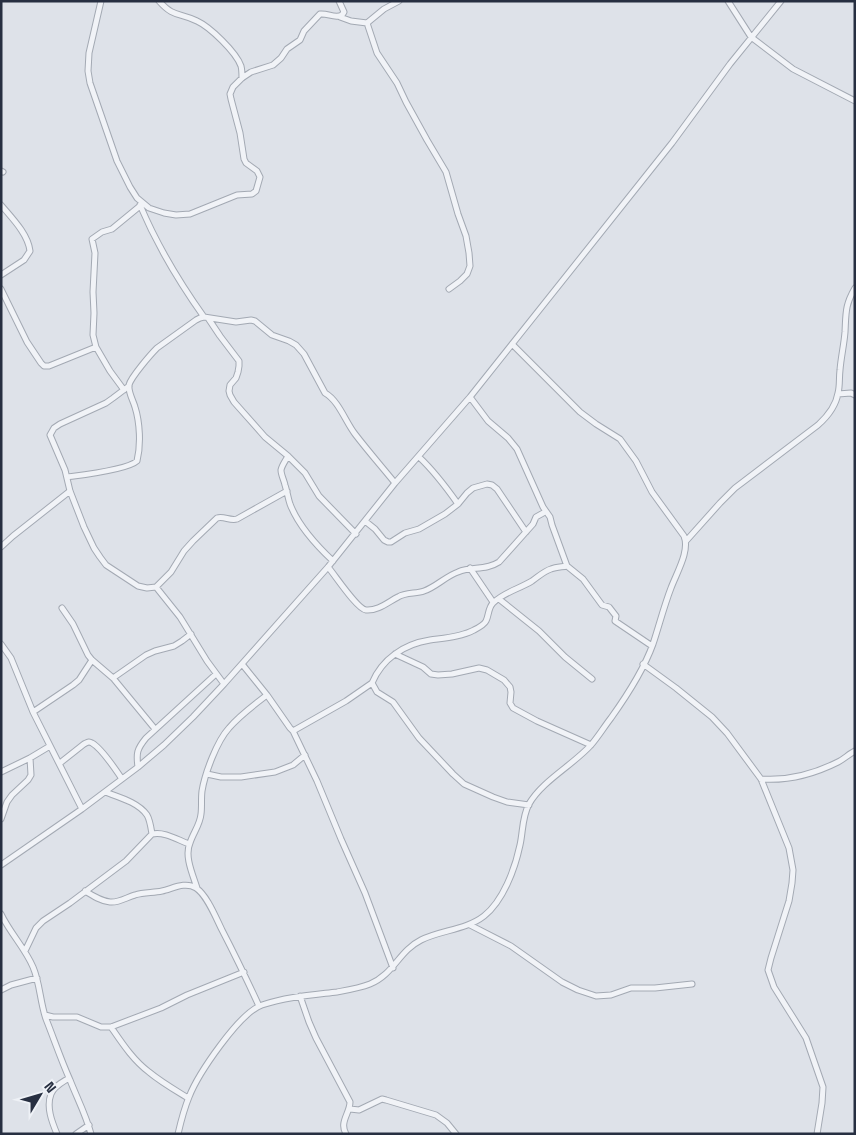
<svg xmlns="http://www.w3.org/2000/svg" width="856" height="1135" font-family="'Space Grotesk',sans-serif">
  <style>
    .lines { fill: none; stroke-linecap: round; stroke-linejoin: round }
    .street-casing { stroke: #a3a9b3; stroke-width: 7 }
    .street { stroke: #f1f3f7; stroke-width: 5 }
  </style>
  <rect width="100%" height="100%" fill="#dee2e9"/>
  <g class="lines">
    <defs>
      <path id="street" d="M 101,1 L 89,53 L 88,71 L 90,83 L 117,161 L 130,187 L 137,198 L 149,208 L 164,213 L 176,215 L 190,214 L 237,195 L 252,194 L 256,191 L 260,177 L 257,171 L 246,163 L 244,159 L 240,133 L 231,99 L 230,94 L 233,87 L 242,78 L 251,72 L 273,65 L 281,58 L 287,49 L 300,40 L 304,31 L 320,14 C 328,13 335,19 342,15 L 344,12 L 339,1
        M 159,1 C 174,18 179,12 197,21 C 210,27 236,52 241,66 C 242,70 242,73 242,78
        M 728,1 L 751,37 L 793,69 L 855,101
        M 340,17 L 351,21 L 367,23 L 384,9 L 399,1
        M 367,23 L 377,53 L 397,83 L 406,102 L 427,140 L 446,172 L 458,214 L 466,236 L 469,253 L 470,266 L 467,274 L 460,281 L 449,289
        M 1,171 L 3,172
        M 1,205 C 12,218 28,234 30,251 L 24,260 L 1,275
        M 140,205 C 157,245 179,282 204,317
        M 1,289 L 27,342 L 41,363 L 44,366 L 49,366 L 96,347
        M 208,318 L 220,336 L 239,361 L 239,366 L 238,372 L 236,378 L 230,385 L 229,391 L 230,395 L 234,402 L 265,437 L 288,456 L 305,473 L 319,496 L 356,534
        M 129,386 L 113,398 L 106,403 L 60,424 L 54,428 L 50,435 L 65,470 L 70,491 L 84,527 L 94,548 L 100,557 L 106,565 L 138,586 L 147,588 L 156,587 L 171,572 L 184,551 L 193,541 L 217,518 C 224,516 230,521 237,519 L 287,491
        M 124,390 L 110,371 L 96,347 L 93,335 L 94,313 L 93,292 L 95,253 L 92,239 L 102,232 L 112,229 L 140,206
        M 838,394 L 851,393 L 855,395
        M 470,397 L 488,421 L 508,438 L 517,449 L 543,507 L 550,517 L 552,525 L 567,566 L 583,579 L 602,605 L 609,607 L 616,616 L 615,621 L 652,646
        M 288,456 C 286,460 282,465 281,470 C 281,475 284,480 285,485 C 287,491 288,498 290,504 C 298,525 317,546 333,561
        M 419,457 C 434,471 446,487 458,504
        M 67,477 C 82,475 127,470 137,461 C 141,445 140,423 135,407 C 133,400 128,392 129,385 C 131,377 151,354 157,348 L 196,320 L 200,318 L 204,317 L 236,322 L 251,320 L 255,321 L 272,335 L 289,341 L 296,345 L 304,354 L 325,393 C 339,401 345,421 355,434 C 368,451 382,467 395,483
        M 365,521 L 375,529 L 384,540 L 388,542 L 391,542 L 405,533 L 419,529 L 445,514 L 458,504 L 467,493 L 473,488 L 487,484 L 492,485 L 497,489 L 526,532
        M 686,541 L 720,503 L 735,488 L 818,425 C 828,416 836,406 838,393 C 840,386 839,378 840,370 C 841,357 844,345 845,332 C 846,313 845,305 855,288
        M 1,547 L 13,536 L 70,491
        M 328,567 C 335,575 357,609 366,610 C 378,611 388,602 398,597 C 406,592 416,594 424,591 C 436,587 446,576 458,572 C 472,566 485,571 499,562 L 533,524 L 536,517 L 545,512
        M 470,568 L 493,602
        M 156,587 L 180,617 L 207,661 L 224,684
        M 499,599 L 539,631 L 565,657 L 592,679
        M 62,608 L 73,624 L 88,655 L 92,660 L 113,678 L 155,729
        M 1,644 L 11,658 L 33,712 L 82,809
        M 395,654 L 423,667 L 431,674 L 438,675 L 452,674 L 479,668 L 487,670 L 504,680 L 510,687 L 511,692 L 510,703 L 513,708 L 537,721 L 591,745
        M 242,664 L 267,695 L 290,728 L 293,731 L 346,701 L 372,683
        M 643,664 L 676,688 L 712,717 L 727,733 L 761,779 L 789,848 L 793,870 L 792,883 L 789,901 L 771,958 L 768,970 L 774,987 L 806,1038 L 823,1087 L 822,1103 L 817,1134
        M 113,678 L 146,655 L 155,651 L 174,646 L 182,641 L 191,634
        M 33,712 L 73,685 L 79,680 L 92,660
        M 293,731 L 317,781 L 341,839 L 365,893 L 393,968
        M 60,763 L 84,744 C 88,742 89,741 92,743 C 101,748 116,770 122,779
        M 138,767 C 136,753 137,749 146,738 L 216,674
        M 1,772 L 30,758 L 50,746
        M 207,774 L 221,777 L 241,777 L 275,772 L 293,765 L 305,755
        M 761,779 C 788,781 814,774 838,762 C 844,759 849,754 855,751
        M 105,792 C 118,797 138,802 147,815 C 150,820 151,828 152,834
        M 529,805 L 507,802 L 493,797 L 464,784 L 453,774 L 419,738 L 393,702 L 377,692 L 372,683 C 382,659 404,644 430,640 C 444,638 461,637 474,630 C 478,628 484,625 486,621 C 489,615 488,608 493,603 C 504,592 519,589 532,581 C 538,577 544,571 551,569 C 556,567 562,567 567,566
        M 1,819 L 7,802 L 12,795 L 28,780 L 31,775 L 30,758
        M 1,865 L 82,809 L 138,767 L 164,745 L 193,717 L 224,684 L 328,567 L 395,483 L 470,397 L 672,143 L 730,64 L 781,1
        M 197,888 C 193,875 184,856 190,843 C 193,833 200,825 201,814 C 202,807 201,799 202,791 C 205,773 217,741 229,728 C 240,715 254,705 267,695
        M 85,891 C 93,896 101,901 110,902 C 119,903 127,897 135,895 C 144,892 153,893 162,891 C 172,889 185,881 196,888 C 207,895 216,918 222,930 C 235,955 247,980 259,1006
        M 1,914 C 10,933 25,948 33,967 C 40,983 40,1002 46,1019 C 54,1039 61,1060 70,1080 C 77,1098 86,1115 91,1134
        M 470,925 L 511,946 L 562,982 L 578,990 L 596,996 L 611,995 L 631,988 L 655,988 L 692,984
        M 25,951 L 36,928 L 43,921 L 70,903 L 126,861 L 152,834 C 164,831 178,840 189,844
        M 1,990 L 11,985 L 37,978
        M 300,996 L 309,1022 L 316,1038 L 350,1102 C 350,1113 339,1122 346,1134
        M 45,1015 L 53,1017 L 77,1017 L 101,1027 L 111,1027 L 161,1008 L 187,995 L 244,972
        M 111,1027 C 122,1043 133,1060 149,1072 C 161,1082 175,1090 188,1098
        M 350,1109 L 359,1110 L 382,1099 L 386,1100 L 436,1115 L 447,1123 L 456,1134
        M 57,1134 C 52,1122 46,1107 51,1094 C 54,1086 63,1082 69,1078
        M 76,1134 L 89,1125
        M 178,1134 C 181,1121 184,1109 189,1097 C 198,1074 239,1013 262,1005 C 286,997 312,995 337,992 C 348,990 360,988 370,984 C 394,974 399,951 421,940 C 441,930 466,930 484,916 C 503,901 515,869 520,845 C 523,832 522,817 529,804 C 542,781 573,765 591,745 C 598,737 604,727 611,718 C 626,697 644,669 653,644 C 659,626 664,606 671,588 C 677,572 690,551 684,536 L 652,492 L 636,461 L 620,439 L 596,424 L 580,412 L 512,344"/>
    </defs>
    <use href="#street" class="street-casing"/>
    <use href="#street" class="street"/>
  </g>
  <rect width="856" height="1135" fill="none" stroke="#272f41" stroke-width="5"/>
  <g transform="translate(40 1095) rotate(52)" stroke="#eef1f6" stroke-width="4" paint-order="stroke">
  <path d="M0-4L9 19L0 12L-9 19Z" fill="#272f41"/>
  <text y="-8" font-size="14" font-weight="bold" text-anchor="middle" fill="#272f41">N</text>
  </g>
</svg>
